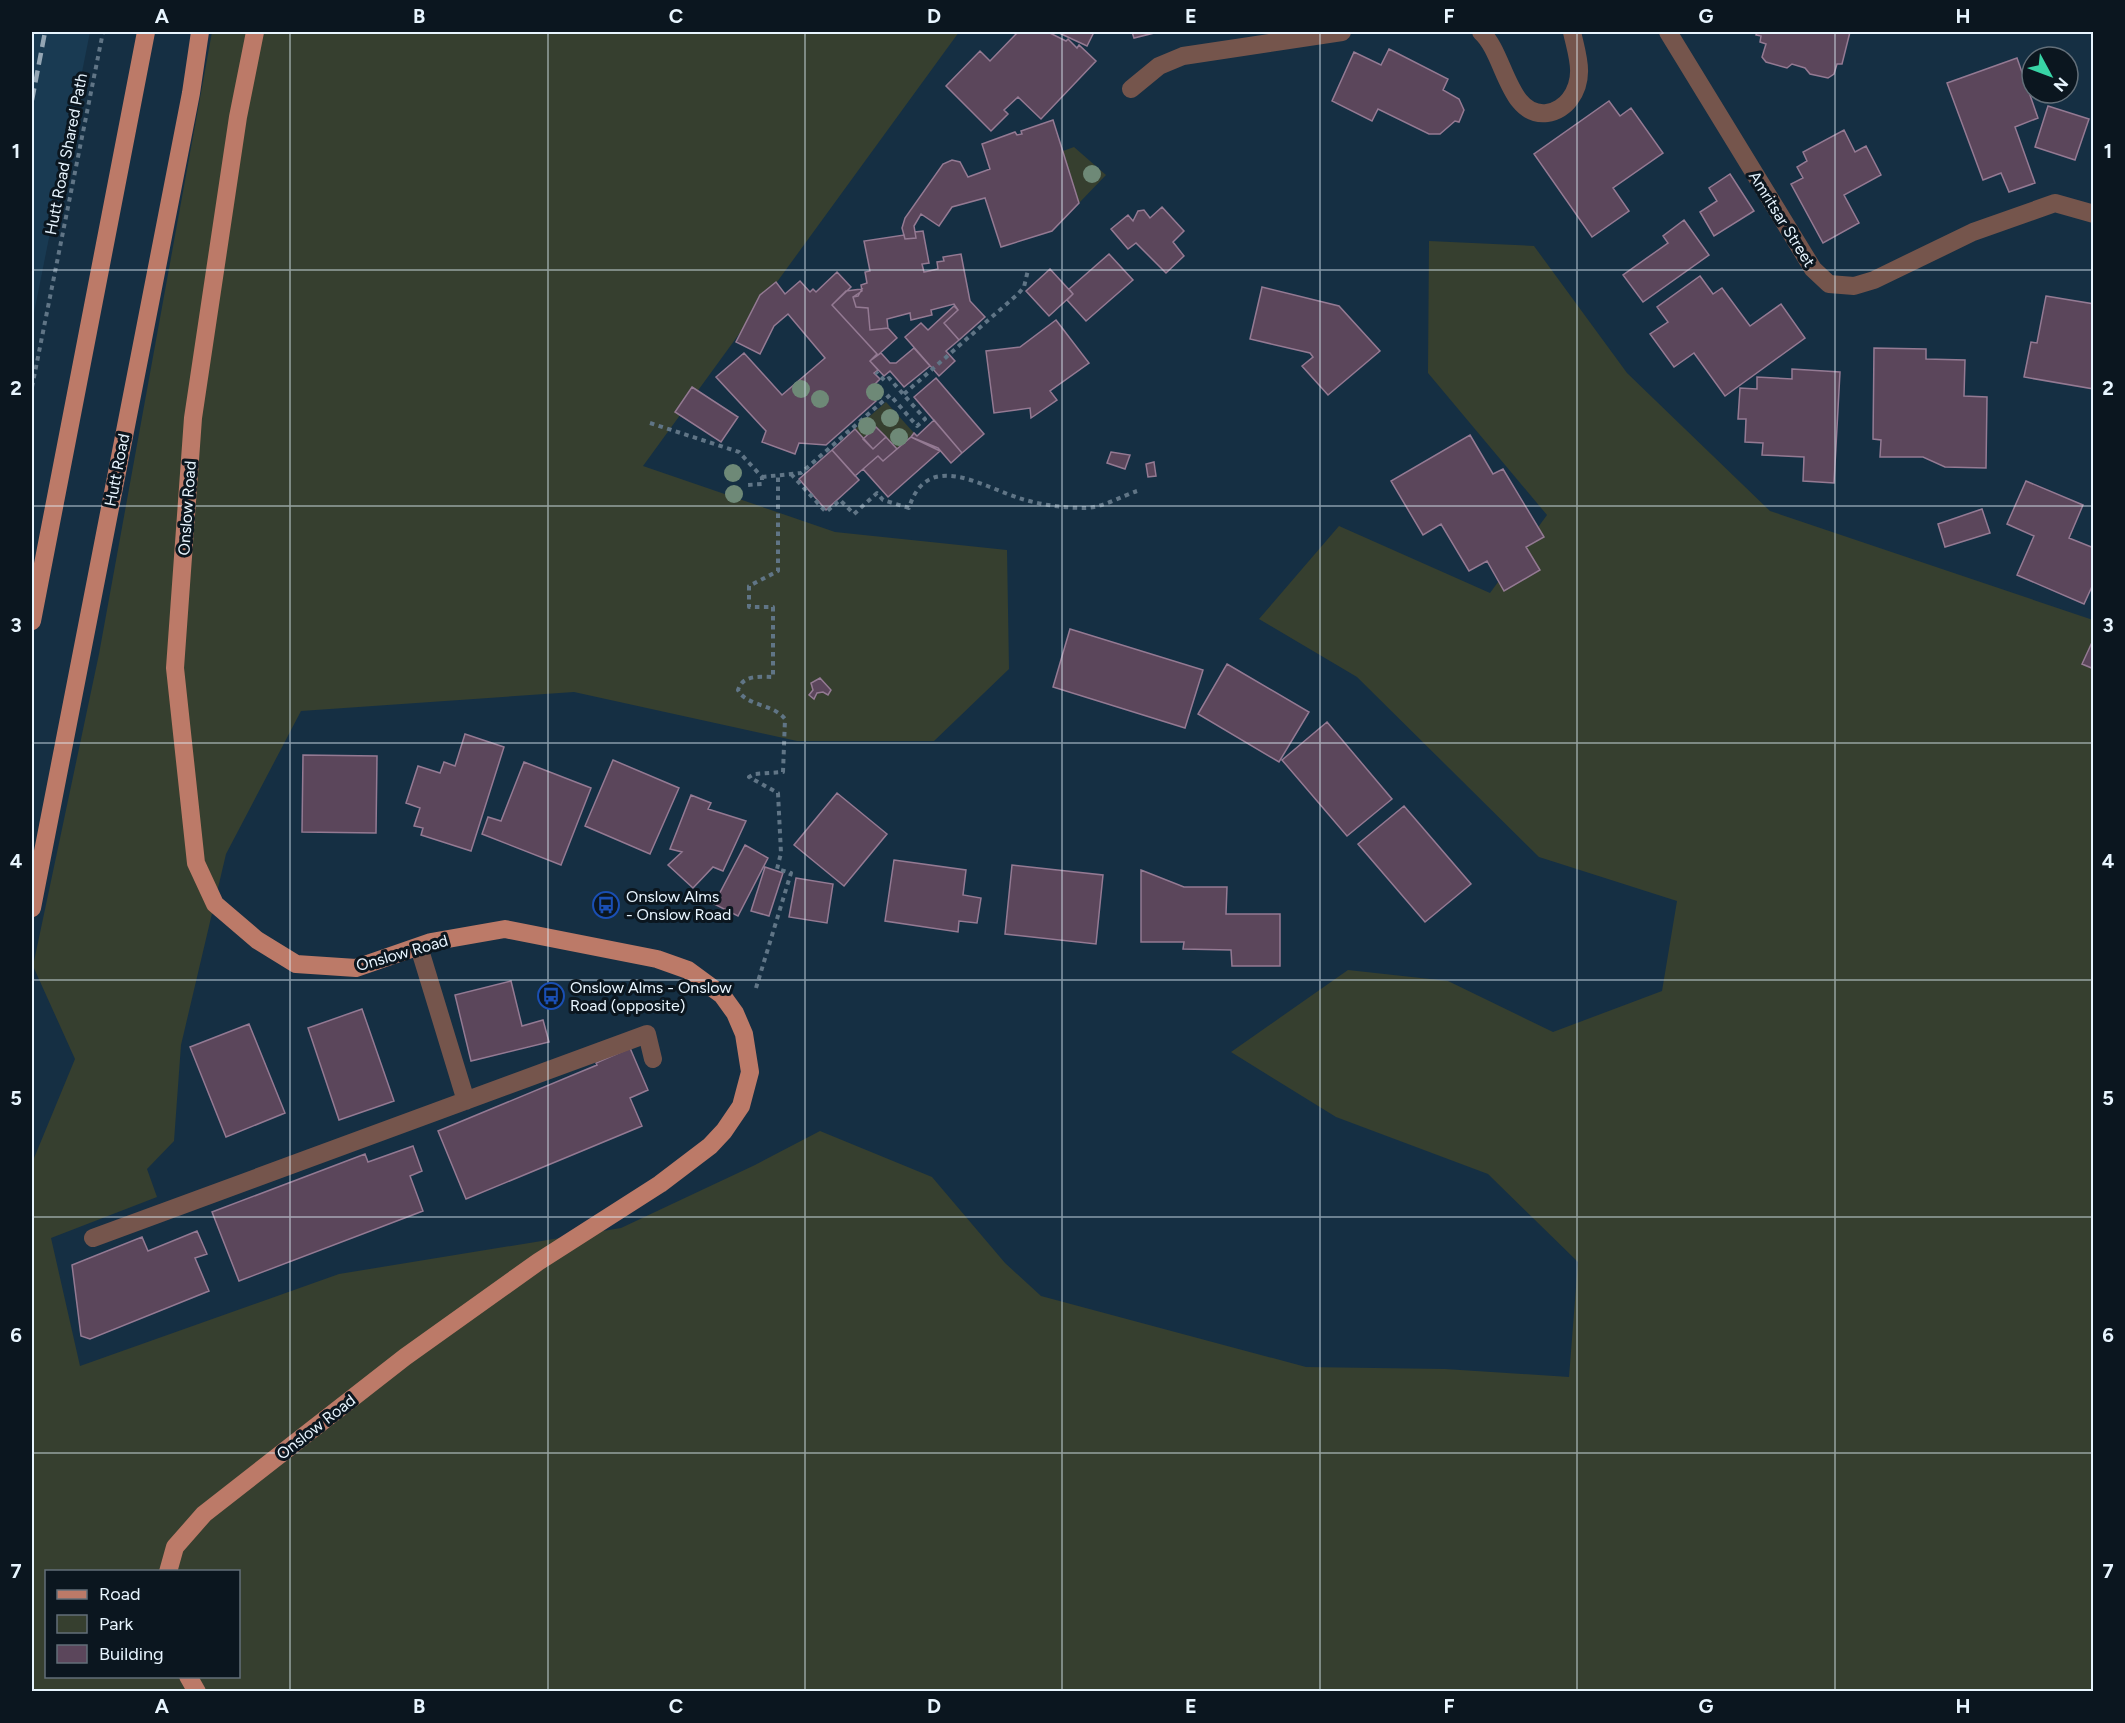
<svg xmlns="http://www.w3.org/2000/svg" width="2125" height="1723" font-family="Figtree,sans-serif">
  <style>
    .built { fill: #193a52 }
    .green { fill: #363f2f; fill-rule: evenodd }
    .building { fill: #5b465b; stroke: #947a93; stroke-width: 1.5 }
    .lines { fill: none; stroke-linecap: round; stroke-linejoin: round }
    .path { stroke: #607586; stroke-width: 4; stroke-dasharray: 4.5 4.5; stroke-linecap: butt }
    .minor { stroke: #75554c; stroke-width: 18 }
    .major { stroke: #bc7a68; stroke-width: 18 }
    .rail { stroke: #94a6b4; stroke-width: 4.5; stroke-dasharray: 12 6; stroke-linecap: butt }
    .tree { fill: #6e8977 }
    .grid { fill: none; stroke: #e8f5ff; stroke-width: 1.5; stroke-opacity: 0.55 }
    .labels { text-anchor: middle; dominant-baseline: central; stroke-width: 6; stroke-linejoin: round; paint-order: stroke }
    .street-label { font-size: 16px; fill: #e8f5ff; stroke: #0b161f }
    .poi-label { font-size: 16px; fill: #e8f5ff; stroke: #0b161f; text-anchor: start }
    .neatline { fill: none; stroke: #e8f5ff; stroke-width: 2 }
    .grid-label { font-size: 20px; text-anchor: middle; font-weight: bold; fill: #e8f5ff }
  </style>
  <rect width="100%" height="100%" fill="#152f43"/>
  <path class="built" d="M 32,32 L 90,32 L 32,323 Z"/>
  <path class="green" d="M 212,32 L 959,32 L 643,466 L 835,532 L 1007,550 L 1009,669 L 934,741 L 797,741 L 574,692 L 301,711 L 226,854 L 181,1045 L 174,1141 L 147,1169 L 157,1197 L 51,1238 L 80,1366 L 339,1274 L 621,1228 L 755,1165 L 820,1131 L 932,1177 L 1005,1263 L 1041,1296 L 1306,1367 L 1445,1369 L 1569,1377 L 1578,1262 L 1488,1174 L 1336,1117 L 1231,1052 L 1348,970 L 1448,981 L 1553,1032 L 1662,991 L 1677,901 L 1539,857 L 1357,677 L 1259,619 L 1339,526 L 1490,593 L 1547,515 L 1428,373 L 1429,241 L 1534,246 L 1627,373 L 1770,511 L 2093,620 L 2093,1691 L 32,1692 L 32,1163 L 75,1059 L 33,966 L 99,654 ZM 46,1572 L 238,1572 L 238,1676 L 46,1676 Z
    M 1074,147 L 1106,175 L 1079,203 L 1063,151 Z
    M 886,402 L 914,433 L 897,449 L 877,427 L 863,439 L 855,429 Z"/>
  <path class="building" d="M 1018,32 L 1048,32 L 1066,41 L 1068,39 L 1077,48 L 1079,45 L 1096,61 L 1041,119 L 1018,97 L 1004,110 L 1008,114 L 991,131 L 946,86 L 980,51 L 990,61 Z
    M 1057,32 L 1094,32 L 1087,46 Z
    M 1132,32 L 1153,32 L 1154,33 L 1134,38 Z
    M 1757,32 L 1850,32 L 1842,64 L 1837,64 L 1834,74 L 1828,78 L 1810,74 L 1805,68 L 1792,64 L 1787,68 L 1766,62 L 1762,57 L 1766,44 L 1760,42 L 1761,36 L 1756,35 Z
    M 1389,49 L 1448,79 L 1443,90 L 1459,99 L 1464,110 L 1459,122 L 1455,121 L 1440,134 L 1429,134 L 1378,109 L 1372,121 L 1332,101 L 1354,52 L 1381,65 Z
    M 2017,58 L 2038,118 L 2015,127 L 2035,183 L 2009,192 L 2001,173 L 1983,180 L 1947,83 Z
    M 1609,101 L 1620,116 L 1631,108 L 1663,153 L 1613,188 L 1629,211 L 1592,237 L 1534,154 Z
    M 2048,106 L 2089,119 L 2075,160 L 2035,147 Z
    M 1053,120 L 1079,203 L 1052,231 L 1001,247 L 985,198 L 952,207 L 939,226 L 921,214 L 914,226 L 916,238 L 905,239 L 902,228 L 905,218 L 943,164 L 952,160 L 960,162 L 968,177 L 990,169 L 982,144 L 1015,132 L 1017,135 L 1022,134 L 1021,131 Z
    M 1844,130 L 1855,152 L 1866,146 L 1881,175 L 1844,195 L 1859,223 L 1823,243 L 1791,184 L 1803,178 L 1797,167 L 1807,161 L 1803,152 Z
    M 1730,174 L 1754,211 L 1714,236 L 1700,212 L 1717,201 L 1709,188 Z
    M 1162,207 L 1184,231 L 1173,242 L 1184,256 L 1166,273 L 1136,243 L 1128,249 L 1111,229 L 1128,215 L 1133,221 L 1138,211 L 1144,210 L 1150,218 Z
    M 1684,220 L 1709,255 L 1643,302 L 1623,275 L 1668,243 L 1663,236 Z
    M 923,231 L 929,263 L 922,264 L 924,272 L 938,269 L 937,262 L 944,261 L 943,257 L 961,254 L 970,301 L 985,317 L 959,340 L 944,323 L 958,310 L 954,304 L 931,310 L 932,315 L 911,320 L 910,313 L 887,319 L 888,328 L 870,330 L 868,308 L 856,307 L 853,297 L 862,291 L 861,285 L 867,283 L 865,272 L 870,271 L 864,241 L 904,235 L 905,239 L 916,238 L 915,232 Z
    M 1109,254 L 1133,280 L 1086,321 L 1067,300 L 1073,294 L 1069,289 Z
    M 1050,269 L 1073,294 L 1049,316 L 1026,291 Z
    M 837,272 L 851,287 L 832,305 L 877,354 L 870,361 L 878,370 L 874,373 L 880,379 L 867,392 L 876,401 L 826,445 L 799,443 L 795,454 L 762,442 L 766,431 L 716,377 L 744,353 L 782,395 L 825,358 L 788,314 L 774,326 L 760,354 L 736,342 L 760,295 L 776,282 L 785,294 L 800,281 L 810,292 L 813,289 L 816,292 Z
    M 1700,276 L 1713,294 L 1722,288 L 1750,326 L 1781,304 L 1805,338 L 1725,396 L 1694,353 L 1674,367 L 1650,334 L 1668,322 L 1657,307 Z
    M 1262,287 L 1339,306 L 1380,351 L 1328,395 L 1302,366 L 1313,357 L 1310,353 L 1250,339 Z
    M 862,289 L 858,296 L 853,297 L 856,307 L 868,308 L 870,330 L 888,328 L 897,338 L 878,355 L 832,305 L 846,291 Z
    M 2046,296 L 2094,304 L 2094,389 L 2024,377 L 2031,342 L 2037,343 Z
    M 954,306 L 958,310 L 944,323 L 959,340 L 946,351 L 955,361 L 939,376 L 905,337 L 921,323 L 928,330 Z
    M 1056,320 L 1089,363 L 1050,391 L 1057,400 L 1031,418 L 1030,408 L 994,413 L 986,351 L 1020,347 Z
    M 914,348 L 930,366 L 904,387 L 890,371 L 884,376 L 870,361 L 881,353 L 890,363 L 896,363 Z
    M 1874,348 L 1926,349 L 1926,359 L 1965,360 L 1964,396 L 1987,397 L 1986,468 L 1945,467 L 1923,457 L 1880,457 L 1881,440 L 1873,439 Z
    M 1792,369 L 1840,372 L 1834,483 L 1803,481 L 1804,457 L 1762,455 L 1763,443 L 1745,442 L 1746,419 L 1738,419 L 1740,388 L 1757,389 L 1757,377 L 1792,379 Z
    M 936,378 L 984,434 L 962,453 L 914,397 Z
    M 692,387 L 738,417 L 721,442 L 675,412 Z
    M 934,420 L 962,453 L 951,463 L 938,448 L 911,437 L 914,433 L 917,436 Z
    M 876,427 L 886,437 L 873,449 L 863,439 Z
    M 855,429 L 873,449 L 886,437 L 897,449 L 883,461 L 878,456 L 855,476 L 832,450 Z
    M 1470,435 L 1493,474 L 1503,469 L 1544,537 L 1526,547 L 1540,570 L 1504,591 L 1487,561 L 1469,571 L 1441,524 L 1423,535 L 1391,481 Z
    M 911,437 L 940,451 L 888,497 L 863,469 L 878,456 L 883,461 Z
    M 832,450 L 859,480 L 826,510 L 799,479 Z
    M 1111,452 L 1130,455 L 1125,469 L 1107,463 Z
    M 1154,462 L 1156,476 L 1148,477 L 1146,464 Z
    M 2026,481 L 2083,505 L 2069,538 L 2094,548 L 2094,582 L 2084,604 L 2017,575 L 2034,536 L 2007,524 Z
    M 1982,509 L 1990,533 L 1945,547 L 1938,524 Z
    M 1070,629 L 1203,670 L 1185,728 L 1053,687 Z
    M 2094,638 L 2094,669 L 2082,664 Z
    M 1227,664 L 1309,712 L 1279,762 L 1198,714 Z
    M 820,678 L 831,690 L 828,695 L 823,692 L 817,693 L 814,699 L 809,695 L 813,690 L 811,683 Z
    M 1327,722 L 1392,799 L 1347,836 L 1282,760 Z
    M 465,734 L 504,747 L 471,851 L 421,835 L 423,828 L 414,826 L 420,808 L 406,803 L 418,766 L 440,773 L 444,762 L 455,766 Z
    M 303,755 L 377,756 L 376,833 L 302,832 Z
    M 613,760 L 679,788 L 650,854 L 585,826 Z
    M 524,762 L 591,788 L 561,865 L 482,834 L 488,817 L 501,821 Z
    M 837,793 L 887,834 L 844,886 L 794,845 Z
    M 691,795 L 711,803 L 708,809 L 746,821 L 723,871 L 713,867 L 693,888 L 668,865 L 682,852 L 670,849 Z
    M 1404,806 L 1471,884 L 1425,922 L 1358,844 Z
    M 745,845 L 768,858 L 738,916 L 714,904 Z
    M 894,860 L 966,870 L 963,895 L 981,898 L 977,923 L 959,921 L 958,932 L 885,921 Z
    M 1012,865 L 1103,875 L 1096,944 L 1005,934 Z
    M 765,867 L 783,873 L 769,916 L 751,911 Z
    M 1141,870 L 1184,887 L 1227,887 L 1226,914 L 1280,914 L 1280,966 L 1232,966 L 1231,950 L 1183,949 L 1184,942 L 1141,942 Z
    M 796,878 L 833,884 L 827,923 L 789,917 Z
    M 511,981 L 522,1026 L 543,1020 L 549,1042 L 471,1061 L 455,995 Z
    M 362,1009 L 394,1101 L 339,1120 L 308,1028 Z
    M 249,1024 L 285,1113 L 226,1137 L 190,1047 Z
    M 630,1048 L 648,1090 L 630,1098 L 642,1126 L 466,1199 L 438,1131 L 597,1065 L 596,1063 Z
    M 413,1146 L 422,1171 L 410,1176 L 423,1211 L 239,1281 L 212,1212 L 365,1154 L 368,1162 Z
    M 197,1231 L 207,1254 L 195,1258 L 209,1291 L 90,1339 L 81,1336 L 72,1265 L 142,1237 L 148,1251 Z"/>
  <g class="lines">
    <path class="path" d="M 32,387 L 103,32
      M 904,394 L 1018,294 L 1024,287 L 1028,270
      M 650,423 L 739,452 L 762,477 L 762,484 L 747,485
      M 791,474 L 826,512 L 840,500 L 854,514 L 877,493 L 883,500 L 909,508 C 927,448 984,488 1022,499 C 1042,505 1064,508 1085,508 C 1102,508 1122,496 1137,491
      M 762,477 L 801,473 L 890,395 L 917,426 L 925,419 L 889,378 L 885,381 L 876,372
      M 756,988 L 791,873 L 777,869 L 781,853 L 778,793 L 749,777 L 754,774 L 783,772 L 785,719 C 774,704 746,706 738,690 C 743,674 760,677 773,677 L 773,607 L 749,607 L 749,586 L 778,571 L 778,475"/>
    <path class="minor" d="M 1481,32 C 1505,53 1508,118 1547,113 C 1556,112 1565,106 1570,99 C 1586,77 1577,55 1572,32
      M 1668,32 L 1813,269 L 1829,284 L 1854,286 L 1874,280 L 1973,232 L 2055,203 L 2094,214
      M 1131,89 L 1159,66 L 1183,56 L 1342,32
      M 419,947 L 466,1101
      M 93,1238 L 647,1034 L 653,1059"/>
    <path class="major" d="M 32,621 L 146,32
      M 32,908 L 191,93 L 200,32
      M 168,1572 L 175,1547 L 204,1514 L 405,1357 L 538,1262 L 660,1184 L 710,1146 L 724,1131 L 741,1106 L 750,1072 L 744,1034 L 735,1013 L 722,995 L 688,970 L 657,959 L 505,929 L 431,942 L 356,968 L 296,964 L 257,940 L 215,904 L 196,863 L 175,668 L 193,418 L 238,117 L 255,32
      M 188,1676 L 197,1692"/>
    <path class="rail" d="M 32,100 L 45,32"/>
  </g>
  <g class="tree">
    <circle cx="1092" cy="174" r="9"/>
    <circle cx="801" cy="389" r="9"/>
    <circle cx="875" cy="392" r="9"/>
    <circle cx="820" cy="399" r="9"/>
    <circle cx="890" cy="418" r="9"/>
    <circle cx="867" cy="426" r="9"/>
    <circle cx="899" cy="437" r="9"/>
    <circle cx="733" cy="473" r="9"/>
    <circle cx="734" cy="494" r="9"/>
  </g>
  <path class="grid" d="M 290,32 L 290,1692M 548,32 L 548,1692M 805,32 L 805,1692M 1062,32 L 1062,1692M 1320,32 L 1320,1692M 1577,32 L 1577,1692M 1835,32 L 1835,1692M 32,270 L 2094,270M 32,506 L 2094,506M 32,743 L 2094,743M 32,980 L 2094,980M 32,1217 L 2094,1217M 32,1453 L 2094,1453"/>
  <defs>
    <symbol id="bus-ring" viewBox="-11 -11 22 22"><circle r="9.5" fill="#0b161f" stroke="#1a4fb4" stroke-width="1.5"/><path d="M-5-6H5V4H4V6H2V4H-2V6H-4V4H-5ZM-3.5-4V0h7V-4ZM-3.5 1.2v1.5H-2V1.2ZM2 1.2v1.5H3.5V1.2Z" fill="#1a4fb4"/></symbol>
  </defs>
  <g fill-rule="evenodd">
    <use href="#bus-ring" x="591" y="890" width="30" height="30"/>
    <use href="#bus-ring" x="536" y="981" width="30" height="30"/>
  </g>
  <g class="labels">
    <g class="street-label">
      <text transform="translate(66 154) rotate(-79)">Hutt Road Shared Path</text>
      <text transform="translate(1782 219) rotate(58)">Amritsar Street</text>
      <text transform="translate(117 470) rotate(-79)">Hutt Road</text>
      <text transform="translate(187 508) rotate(-86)">Onslow Road</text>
      <text transform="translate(402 953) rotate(-16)">Onslow Road</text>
      <text transform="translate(316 1427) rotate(-38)">Onslow Road</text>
    </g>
    <g class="poi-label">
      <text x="626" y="896">Onslow Alms<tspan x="626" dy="18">- Onslow Road</tspan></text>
      <text x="570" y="987">Onslow Alms - Onslow<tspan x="570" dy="18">Road (opposite)</tspan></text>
    </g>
  </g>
  <rect width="2125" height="1723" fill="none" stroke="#0b161f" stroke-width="66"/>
  <rect x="45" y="1570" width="195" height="108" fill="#0b161f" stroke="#636f79" stroke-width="1.5"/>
  <rect x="57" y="1590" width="30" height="9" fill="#bc7a68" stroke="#636f79" stroke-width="1.5"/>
  <text x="99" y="1600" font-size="18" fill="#e8f5ff">Road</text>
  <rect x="57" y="1615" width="30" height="18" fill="#363f2f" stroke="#636f79" stroke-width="1.5"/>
  <text x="99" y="1630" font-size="18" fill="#e8f5ff">Park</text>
  <rect x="57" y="1645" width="30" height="18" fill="#5b465b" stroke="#636f79" stroke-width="1.5"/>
  <text x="99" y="1660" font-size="18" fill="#e8f5ff">Building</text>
  <g transform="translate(2050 75) rotate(131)"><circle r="28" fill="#0b161f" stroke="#636f79" stroke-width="1.5"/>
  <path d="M0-4.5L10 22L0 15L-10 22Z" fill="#38d4a6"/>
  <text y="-9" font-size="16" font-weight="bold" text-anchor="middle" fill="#e8f5ff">N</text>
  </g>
  <rect x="33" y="33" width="2059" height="1657" class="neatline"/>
  <g class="grid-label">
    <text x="162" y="23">A</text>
    <text x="419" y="23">B</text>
    <text x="676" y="23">C</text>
    <text x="934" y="23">D</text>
    <text x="1191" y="23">E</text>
    <text x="1449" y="23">F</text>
    <text x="1706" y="23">G</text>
    <text x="1963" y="23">H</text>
    <text x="16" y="158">1</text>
    <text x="2108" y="158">1</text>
    <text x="16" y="395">2</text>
    <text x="2108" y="395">2</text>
    <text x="16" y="632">3</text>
    <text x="2108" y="632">3</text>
    <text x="16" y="868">4</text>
    <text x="2108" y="868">4</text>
    <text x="16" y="1105">5</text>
    <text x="2108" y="1105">5</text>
    <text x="16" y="1342">6</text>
    <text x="2108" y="1342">6</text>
    <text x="16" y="1578">7</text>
    <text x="2108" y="1578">7</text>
    <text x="162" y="1713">A</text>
    <text x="419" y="1713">B</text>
    <text x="676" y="1713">C</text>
    <text x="934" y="1713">D</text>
    <text x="1191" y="1713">E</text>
    <text x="1449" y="1713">F</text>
    <text x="1706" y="1713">G</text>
    <text x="1963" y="1713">H</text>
  </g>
</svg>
